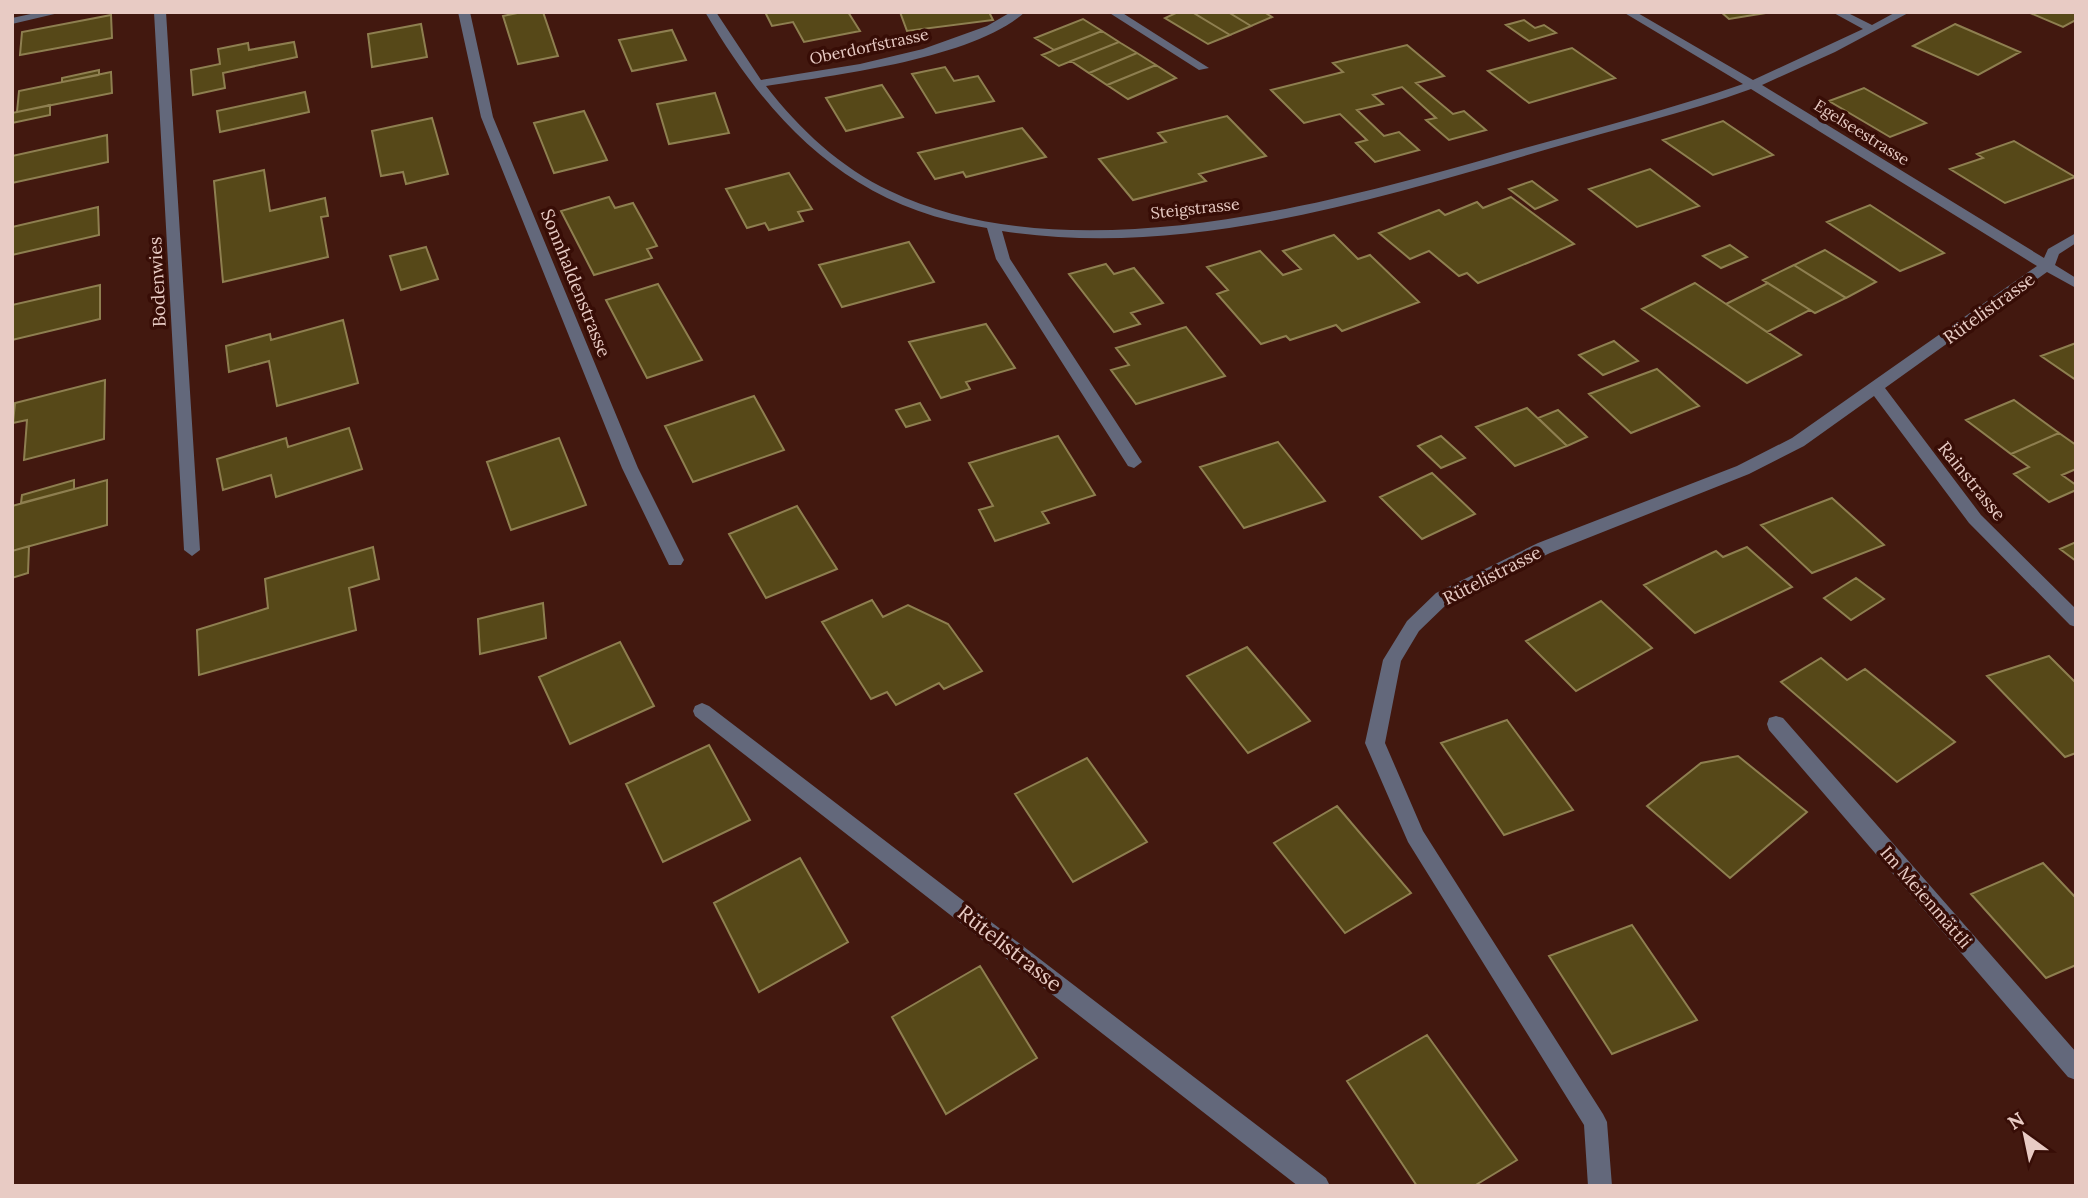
<svg xmlns="http://www.w3.org/2000/svg" width="2088" height="1198" font-family="Lora,serif">
  <style>
    .building { fill: #564818; stroke: #8e7f50; stroke-width: 2 }
    .lines { fill: none; stroke-linecap: round; stroke-linejoin: round }
    .minor { fill: #63687b; fill-rule: evenodd }
    .labels { text-anchor: middle; dominant-baseline: central; stroke-width: 7; stroke-linejoin: round; paint-order: stroke }
    .far-street-label { font-size: 16px; fill: #e8cbc4; stroke: #370d06 }
    .street-label { font-size: 18px; fill: #e8cbc4; stroke: #370d06 }
    .near-street-label { font-size: 21px; fill: #e8cbc4; stroke: #370d06 }
  </style>
  <rect width="100%" height="100%" fill="#42180f"/>
  <path class="building" d="M 522,12 L 543,12 L 558,56 L 518,64 L 503,16 Z
    M 765,12 L 848,12 L 860,31 L 804,42 L 793,22 L 772,26 Z
    M 900,12 L 989,12 L 993,20 L 907,31 Z
    M 1178,12 L 1192,12 L 1230,35 L 1208,44 L 1165,18 Z
    M 1192,12 L 1228,12 L 1251,26 L 1230,35 Z
    M 1228,12 L 1264,12 L 1272,17 L 1251,26 Z
    M 1721,12 L 1772,12 L 1729,19 Z
    M 2028,12 L 2076,12 L 2076,20 L 2063,27 Z
    M 111,15 L 112,38 L 20,55 L 22,32 Z
    M 1083,19 L 1102,31 L 1054,50 L 1035,38 Z
    M 1524,20 L 1535,28 L 1544,25 L 1556,33 L 1529,41 L 1506,25 Z
    M 421,24 L 427,57 L 372,67 L 368,34 Z
    M 1955,24 L 2020,52 L 1978,75 L 1913,46 Z
    M 672,30 L 686,60 L 632,71 L 619,40 Z
    M 1102,31 L 1119,42 L 1059,66 L 1042,55 Z
    M 294,42 L 297,57 L 223,73 L 225,88 L 193,95 L 191,70 L 220,64 L 218,49 L 248,43 L 249,50 Z
    M 1119,42 L 1137,53 L 1089,73 L 1071,61 Z
    M 1407,45 L 1444,76 L 1416,83 L 1453,114 L 1464,111 L 1486,130 L 1449,140 L 1426,120 L 1436,118 L 1402,87 L 1373,95 L 1383,104 L 1357,110 L 1384,136 L 1399,132 L 1419,150 L 1375,162 L 1356,143 L 1367,140 L 1340,114 L 1304,123 L 1271,90 L 1343,72 L 1333,63 Z
    M 1572,48 L 1615,78 L 1529,103 L 1488,71 Z
    M 1137,53 L 1156,65 L 1107,85 L 1089,73 Z
    M 1156,65 L 1176,78 L 1128,99 L 1107,85 Z
    M 945,67 L 954,81 L 978,76 L 994,101 L 936,113 L 912,74 Z
    M 99,70 L 99,75 L 62,82 L 62,78 Z
    M 111,72 L 112,93 L 17,112 L 19,91 Z
    M 882,85 L 903,117 L 846,131 L 826,98 Z
    M 1864,88 L 1926,123 L 1890,137 L 1829,101 Z
    M 305,92 L 309,112 L 220,132 L 217,111 Z
    M 715,93 L 729,133 L 669,144 L 657,104 Z
    M 50,105 L 50,115 L 12,123 L 12,113 Z
    M 584,111 L 607,160 L 554,173 L 534,123 Z
    M 1227,116 L 1266,156 L 1199,174 L 1206,181 L 1133,200 L 1099,159 L 1166,142 L 1158,133 Z
    M 432,118 L 448,174 L 406,184 L 403,172 L 381,176 L 372,131 Z
    M 1723,121 L 1773,155 L 1713,175 L 1663,140 Z
    M 1022,128 L 1046,157 L 966,177 L 963,172 L 935,179 L 918,153 Z
    M 107,135 L 108,162 L 12,183 L 12,156 Z
    M 2014,141 L 2075,177 L 2005,203 L 1950,169 L 1983,158 L 1977,154 Z
    M 1650,169 L 1699,206 L 1637,227 L 1589,189 Z
    M 264,170 L 270,211 L 325,198 L 328,216 L 321,217 L 328,257 L 223,282 L 214,181 Z
    M 789,173 L 812,209 L 798,212 L 803,221 L 769,230 L 765,223 L 747,228 L 726,189 Z
    M 1532,181 L 1557,200 L 1535,209 L 1509,189 Z
    M 609,197 L 615,208 L 633,203 L 657,246 L 647,249 L 652,258 L 594,275 L 561,211 Z
    M 1511,197 L 1574,244 L 1478,283 L 1467,273 L 1459,276 L 1429,251 L 1410,259 L 1379,233 L 1439,210 L 1445,215 L 1477,202 L 1483,208 Z
    M 1870,205 L 1944,253 L 1900,271 L 1827,222 Z
    M 98,207 L 99,235 L 12,255 L 12,227 Z
    M 1334,235 L 1358,259 L 1370,255 L 1419,302 L 1342,331 L 1336,325 L 1290,340 L 1286,336 L 1261,344 L 1217,294 L 1228,290 L 1207,267 L 1260,251 L 1283,275 L 1301,269 L 1283,251 Z
    M 909,242 L 934,282 L 842,307 L 819,265 Z
    M 1730,245 L 1747,257 L 1721,268 L 1703,256 Z
    M 426,247 L 438,279 L 401,290 L 390,256 Z
    M 1825,250 L 1876,282 L 1846,298 L 1794,265 Z
    M 1106,264 L 1114,274 L 1134,268 L 1163,303 L 1131,313 L 1140,324 L 1114,332 L 1069,274 Z
    M 1794,265 L 1846,298 L 1815,313 L 1763,280 Z
    M 1695,283 L 1726,304 L 1801,355 L 1747,383 L 1642,309 Z
    M 1768,283 L 1810,310 L 1767,332 L 1726,304 Z
    M 658,284 L 702,360 L 647,378 L 606,300 Z
    M 100,285 L 100,319 L 12,340 L 12,305 Z
    M 343,320 L 358,383 L 277,406 L 269,361 L 229,372 L 226,346 L 270,334 L 271,340 Z
    M 986,324 L 1015,368 L 966,382 L 970,389 L 941,398 L 909,342 Z
    M 1186,327 L 1225,376 L 1136,404 L 1111,370 L 1129,365 L 1116,348 Z
    M 1614,341 L 1638,361 L 1603,375 L 1579,355 Z
    M 2076,343 L 2076,380 L 2041,356 Z
    M 1657,369 L 1699,406 L 1631,433 L 1589,394 Z
    M 105,380 L 104,439 L 24,460 L 27,420 L 13,423 L 15,403 Z
    M 754,396 L 784,450 L 693,482 L 665,426 Z
    M 2014,400 L 2059,433 L 2011,454 L 1966,420 Z
    M 920,403 L 930,420 L 906,427 L 896,410 Z
    M 1527,408 L 1567,446 L 1515,466 L 1476,427 Z
    M 1558,410 L 1587,437 L 1567,446 L 1538,418 Z
    M 349,428 L 362,469 L 276,497 L 271,475 L 223,490 L 217,459 L 286,438 L 288,447 Z
    M 2059,433 L 2076,445 L 2076,469 L 2062,475 L 2076,485 L 2076,490 L 2049,502 L 2014,474 L 2029,467 L 2011,454 Z
    M 1058,436 L 1095,495 L 1042,512 L 1049,523 L 995,541 L 979,510 L 993,506 L 969,463 Z
    M 1441,436 L 1465,458 L 1441,468 L 1418,446 Z
    M 559,438 L 586,505 L 511,530 L 487,462 Z
    M 1278,442 L 1325,501 L 1244,528 L 1200,467 Z
    M 1432,473 L 1475,514 L 1422,539 L 1380,497 Z
    M 74,480 L 74,489 L 21,503 L 22,495 Z
    M 107,480 L 107,525 L 12,551 L 12,506 Z
    M 1832,498 L 1884,545 L 1812,573 L 1761,525 Z
    M 797,506 L 837,569 L 766,598 L 729,534 Z
    M 2076,542 L 2076,561 L 2060,549 Z
    M 29,546 L 28,573 L 12,578 L 12,551 Z
    M 373,547 L 379,579 L 349,588 L 356,630 L 199,675 L 197,630 L 268,608 L 265,579 Z
    M 1747,547 L 1792,587 L 1695,633 L 1644,585 L 1716,551 L 1723,557 Z
    M 1856,578 L 1884,599 L 1851,620 L 1824,598 Z
    M 872,600 L 883,617 L 908,605 L 948,624 L 982,671 L 944,689 L 939,683 L 896,705 L 887,692 L 871,699 L 822,622 Z
    M 1601,601 L 1652,648 L 1576,691 L 1526,641 Z
    M 543,603 L 546,638 L 480,654 L 478,619 Z
    M 620,642 L 654,706 L 570,744 L 539,677 Z
    M 1247,647 L 1310,721 L 1248,753 L 1187,676 Z
    M 2049,656 L 2076,683 L 2076,753 L 2065,757 L 1987,676 Z
    M 1821,658 L 1847,680 L 1865,669 L 1955,742 L 1897,782 L 1781,682 Z
    M 1507,720 L 1573,810 L 1504,835 L 1441,743 Z
    M 709,745 L 750,820 L 663,862 L 626,784 Z
    M 1738,756 L 1807,812 L 1730,878 L 1647,806 L 1701,763 Z
    M 1087,758 L 1147,842 L 1073,882 L 1015,794 Z
    M 1337,806 L 1411,893 L 1345,933 L 1274,843 Z
    M 800,858 L 848,942 L 759,992 L 714,903 Z
    M 2043,863 L 2076,898 L 2076,965 L 2046,978 L 1971,894 Z
    M 1632,925 L 1697,1020 L 1612,1054 L 1549,956 Z
    M 980,966 L 1037,1058 L 946,1114 L 892,1017 Z
    M 1427,1035 L 1517,1160 L 1474,1186 L 1417,1186 L 1347,1081 Z"/>
  <g class="lines">
    <path class="minor" d="M 40,12 L 63,12 L 12,24 L 12,18 Z
      M 154,12 L 166,12 L 200,550 L 192,556 L 184,550 Z
      M 458,12 L 470,12 L 493,117 L 638,468 L 684,560 L 681,565 L 669,565 L 622,468 L 481,117 Z
      M 705,12 L 716,12 L 761,80 L 860,64 L 923,49 L 987,26 L 1011,12 L 1025,12 C 973,59 835,75 766,86 C 799,129 841,168 890,191 C 1065,275 1322,206 1500,155 C 1581,132 1663,112 1743,84 L 1623,12 L 1636,12 L 1753,80 L 1863,29 L 1832,12 L 1846,12 L 1872,25 L 1896,12 L 1910,12 L 1835,52 L 1762,85 L 2044,258 L 2048,249 L 2076,233 L 2076,243 L 2059,254 L 2055,265 L 2076,278 L 2076,288 L 2047,272 L 1885,388 L 1981,515 L 2076,609 L 2076,627 L 2070,625 L 1969,523 L 1874,396 L 1804,446 L 1749,474 L 1550,553 L 1448,603 L 1419,631 L 1401,661 L 1385,743 L 1423,831 L 1603,1114 L 1607,1122 L 1612,1186 L 1588,1186 L 1584,1125 L 1408,842 L 1365,743 L 1383,660 L 1407,621 L 1436,593 L 1538,543 L 1737,466 L 1792,438 L 2037,266 L 1751,89 C 1685,113 1616,129 1548,149 C 1373,200 1185,259 1002,231 L 1010,259 L 1142,462 L 1134,468 L 1128,466 L 996,259 L 987,228 C 852,208 772,126 705,12 Z
      M 1108,12 L 1121,12 L 1209,68 L 1199,70 Z
      M 702,703 L 709,706 L 1326,1178 L 1330,1186 L 1298,1186 L 695,716 L 693,711 L 695,706 Z
      M 1776,716 L 1783,718 L 2076,1052 L 2076,1080 L 2068,1077 L 1769,730 L 1767,724 L 1769,718 Z"/>
  </g>
  <g class="labels">
    <g class="far-street-label">
      <text transform="translate(869 46) rotate(-12)">Oberdorfstrasse</text>
      <text transform="translate(1862 132) rotate(32)">Egelseestrasse</text>
      <text transform="translate(1195 208) rotate(-6)">Steigstrasse</text>
    </g>
    <g class="street-label">
      <text transform="translate(157 282) rotate(-93)">Bodenwies</text>
      <text transform="translate(576 283) rotate(68)">Sonnhaldenstrasse</text>
      <text transform="translate(1989 308) rotate(-36)">Rütelistrasse</text>
      <text transform="translate(1972 481) rotate(51)">Rainstrasse</text>
      <text transform="translate(1492 575) rotate(-27)">Rütelistrasse</text>
      <text transform="translate(1926 897) rotate(49)">Im Meienmättli</text>
    </g>
    <g class="near-street-label">
      <text transform="translate(1010 948) rotate(38)">Rütelistrasse</text>
    </g>
  </g>
  <rect width="2088" height="1198" fill="none" stroke="#e8cbc4" stroke-width="28"/>
  <g transform="translate(2025 1135) rotate(327)" stroke="#370d06" stroke-width="5" paint-order="stroke">
  <path d="M0-5L12 26L0 18L-12 26Z" fill="#e8cbc4"/>
  <text y="-10" font-size="19" font-weight="bold" text-anchor="middle" fill="#e8cbc4">N</text>
  </g>
</svg>
